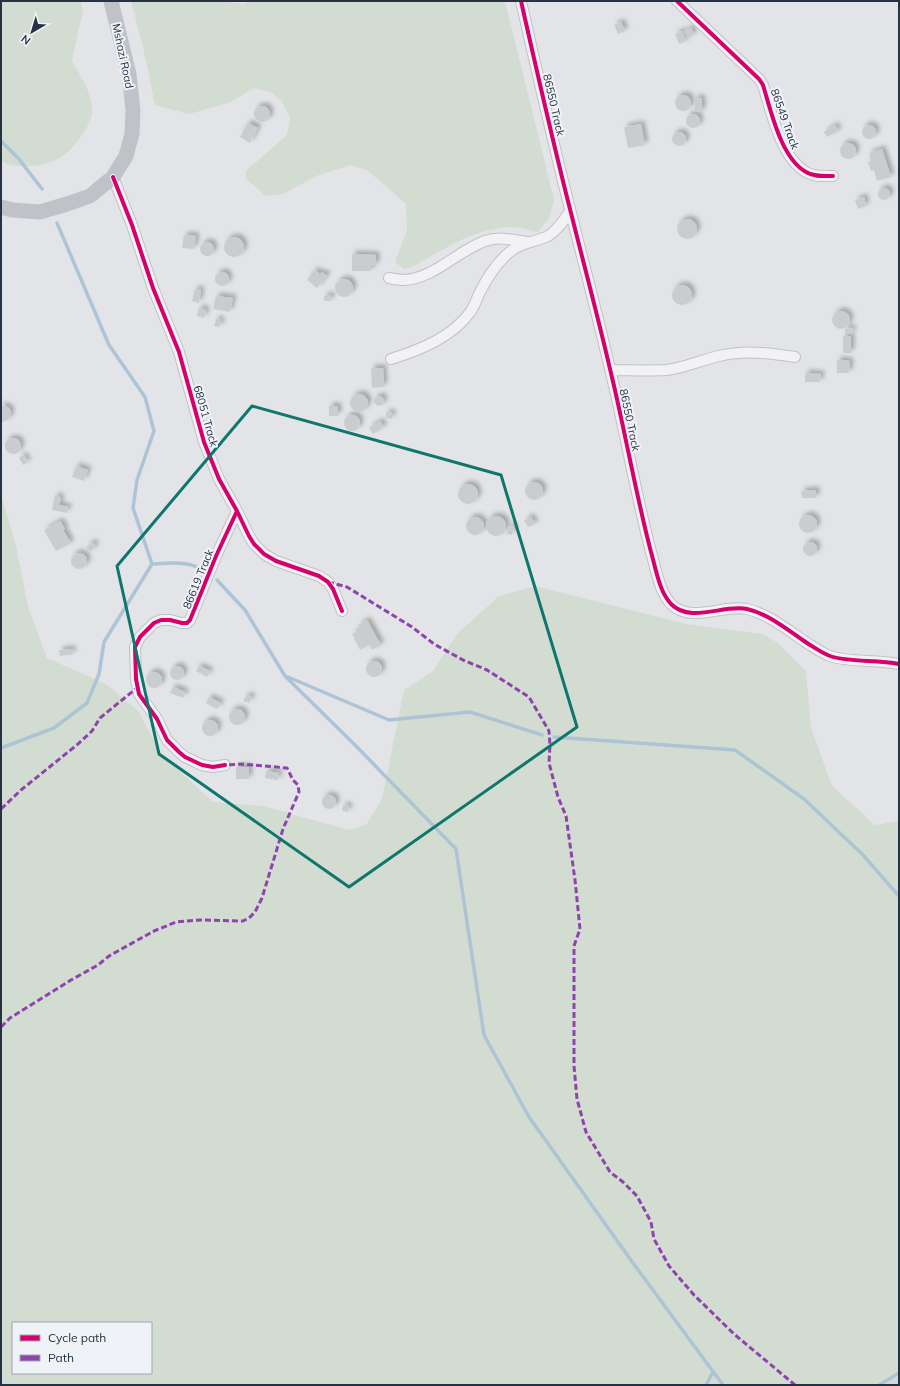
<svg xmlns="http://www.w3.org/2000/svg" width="900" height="1386" font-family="Mulish,sans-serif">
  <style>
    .green { fill: #d3dcd1; fill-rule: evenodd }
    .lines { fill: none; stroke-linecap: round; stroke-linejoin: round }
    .stream { stroke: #adc4d6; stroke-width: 3.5 }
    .building { fill: #cacdd0; filter: url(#shadow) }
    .street-casing { stroke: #c0c2c5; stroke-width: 12 }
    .street { stroke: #f2f2f4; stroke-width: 10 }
    .secondary { stroke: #bfc3c8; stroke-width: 15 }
    .quiet { stroke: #8e44ad; stroke-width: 3; stroke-dasharray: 6 3; stroke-linecap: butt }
    .cycleway-casing { stroke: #eff3f7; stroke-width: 6 }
    .cycleway { stroke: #d6006c; stroke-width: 4 }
    .marked { fill: none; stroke: #0f766e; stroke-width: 3; stroke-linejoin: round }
    .labels { text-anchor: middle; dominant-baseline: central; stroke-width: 4; stroke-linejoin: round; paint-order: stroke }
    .street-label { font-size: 11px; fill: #263344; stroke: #eff3f7 }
  </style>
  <defs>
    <filter id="shadow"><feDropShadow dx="3.5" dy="-3.5" stdDeviation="2" flood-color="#0004"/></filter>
  </defs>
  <rect width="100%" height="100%" fill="#e2e4e7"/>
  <path class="green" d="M 1,1 L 81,1 L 83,10 L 72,61 C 80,76 93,93 92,112 C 91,121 87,127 83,134 C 68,156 53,166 27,166 C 16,166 10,167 1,160 Z
    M 131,1 L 219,1 L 244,4 L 249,1 L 505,1 L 554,200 L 549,218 L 538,232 C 529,230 519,227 511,227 C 473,229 444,249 412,267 L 404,269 L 395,262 L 407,230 L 406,204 L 367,170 L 350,165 L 316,176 L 283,194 L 266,196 L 246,179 L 246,171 L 287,135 L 290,117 L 281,100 L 271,92 L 254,88 L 231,102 L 189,114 L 155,105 L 143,47 Z
    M 1,495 L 16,545 L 28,607 L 47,658 L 106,684 L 138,711 L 162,755 L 213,802 L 263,806 L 349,830 L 366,825 L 382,799 L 404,690 L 433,671 L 457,634 L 499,596 L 535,586 L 686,624 L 762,634 L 778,643 L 806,671 L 811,728 L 832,786 L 875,825 L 899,821 L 899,1385 L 1,1385 ZM 13,1323 L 151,1323 L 151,1373 L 13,1373 Z"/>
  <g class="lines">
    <path class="stream" d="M 1,141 L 19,159 L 42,189
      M 57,223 L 109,345 L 145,397 L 154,431 L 137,480 L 133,508 L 152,564 C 169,563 187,561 202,569
      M 217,580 L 245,610 L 285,676 L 357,747 L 456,849 L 484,1035 L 529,1117 L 633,1263 L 723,1385
      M 288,677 L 389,720 L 470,712 L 542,735
      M 554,737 L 735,750 L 804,799 L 863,855 L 899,896
      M 1,748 L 54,728 L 87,703 L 99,674 L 104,642 L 152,564
      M 706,1385 L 713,1372
      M 879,1385 L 899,1373"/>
  </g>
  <path class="building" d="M 621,22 L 625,31 L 618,34 L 614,25 Z
    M 691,28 L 694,35 L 688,38 L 684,31 Z
    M 683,31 L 686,41 L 679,44 L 675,34 Z
    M675 103a8 8 0 1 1 16 0a8 8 0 1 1-16 0Z
    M 702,98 L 702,112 L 695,112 L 694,99 Z
    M254 114a8 8 0 1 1 16 0a8 8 0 1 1-16 0Z
    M686 121a7 7 0 1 1 14 0a7 7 0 1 1-14 0Z
    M 248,123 L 258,128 L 250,143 L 240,137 Z
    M 641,124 L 645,145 L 628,148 L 624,127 Z
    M862 132a7 7 0 1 1 14 0a7 7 0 1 1-14 0Z
    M 835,125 L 838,131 L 827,137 L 824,132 Z
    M672 139a7 7 0 1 1 14 0a7 7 0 1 1-14 0Z
    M840 151a8 8 0 1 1 16 0a8 8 0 1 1-16 0Z
    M 882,149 L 891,177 L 877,181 L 874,170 L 871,171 L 868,162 L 871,161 L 869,153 Z
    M878 194a6 6 0 1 1 12 0a6 6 0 1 1-12 0Z
    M 864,197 L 866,206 L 858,209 L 855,200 Z
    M677 229a10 10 0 1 1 20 0a10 10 0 1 1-20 0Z
    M 184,235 L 196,236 L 194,249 L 182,248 Z
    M224 247a10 10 0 1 1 20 0a10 10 0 1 1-20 0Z
    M200 249a7 7 0 1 1 14 0a7 7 0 1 1-14 0Z
    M 352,254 L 376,255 L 376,266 L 371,265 L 371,271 L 352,271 Z
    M 315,270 L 320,274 L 322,272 L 327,276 L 317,288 L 307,280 Z
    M215 279a7 7 0 1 1 14 0a7 7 0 1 1-14 0Z
    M335 288a9 9 0 1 1 18 0a9 9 0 1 1-18 0Z
    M672 295a10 10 0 1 1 20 0a10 10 0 1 1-20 0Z
    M 195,289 L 201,290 L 199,303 L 192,301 Z
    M 331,295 L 331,301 L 324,301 L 324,296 Z
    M 216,296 L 233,298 L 230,312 L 213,309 Z
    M 199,308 L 206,310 L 204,318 L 197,316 Z
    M832 320a9 9 0 1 1 18 0a9 9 0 1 1-18 0Z
    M 216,319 L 221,320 L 220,327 L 214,326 Z
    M 852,328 L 853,333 L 845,334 L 845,329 Z
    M 843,336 L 851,336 L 851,353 L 843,353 Z
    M 837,360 L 850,361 L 849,373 L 837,373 Z
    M 371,368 L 383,368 L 384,387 L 372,388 Z
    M 805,373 L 821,374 L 820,382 L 805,382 Z
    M350 403a9 9 0 1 1 18 0a9 9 0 1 1-18 0Z
    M374 401a5 5 0 1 1 10 0a5 5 0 1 1-10 0Z
    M 1,405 L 5,406 L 9,408 L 11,412 L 10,417 L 7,420 L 3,422 L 1,421 Z
    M 329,406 L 338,406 L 338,416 L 329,416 Z
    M 386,412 L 392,413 L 392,419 L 386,418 Z
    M344 423a8 8 0 1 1 16 0a8 8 0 1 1-16 0Z
    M 380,421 L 384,427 L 373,434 L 369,428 Z
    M5 446a8 8 0 1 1 16 0a8 8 0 1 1-16 0Z
    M 23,455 L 28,462 L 23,465 L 19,458 Z
    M 76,466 L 88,470 L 84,481 L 72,477 Z
    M525 491a9 9 0 1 1 18 0a9 9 0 1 1-18 0Z
    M458 494a10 10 0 1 1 20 0a10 10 0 1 1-20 0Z
    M 816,490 L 816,498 L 802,498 L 801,491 Z
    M 55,495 L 61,498 L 59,505 L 68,507 L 67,513 L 52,510 Z
    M799 524a9 9 0 1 1 18 0a9 9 0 1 1-18 0Z
    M486 526a10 10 0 1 1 20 0a10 10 0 1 1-20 0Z
    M466 526a9 9 0 1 1 18 0a9 9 0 1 1-18 0Z
    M 531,517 L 535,524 L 528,527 L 524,520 Z
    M 60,521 L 65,529 L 63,530 L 71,543 L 56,551 L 44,530 Z
    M 509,526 L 514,527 L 512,535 L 507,534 Z
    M 92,542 L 96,546 L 90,552 L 86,547 Z
    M803 549a7 7 0 1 1 14 0a7 7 0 1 1-14 0Z
    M71 561a8 8 0 1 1 16 0a8 8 0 1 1-16 0Z
    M 367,620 L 381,645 L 372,650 L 369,645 L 360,650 L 352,634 L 361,629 L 358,625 Z
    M 72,649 L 73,654 L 60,656 L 59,650 Z
    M366 669a8 8 0 1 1 16 0a8 8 0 1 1-16 0Z
    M 199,666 L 210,671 L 207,677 L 196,671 Z
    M170 673a7 7 0 1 1 14 0a7 7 0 1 1-14 0Z
    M146 680a8 8 0 1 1 16 0a8 8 0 1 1-16 0Z
    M 173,687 L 185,692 L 183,698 L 170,693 Z
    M 247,695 L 252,697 L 249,703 L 243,701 Z
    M 209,697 L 221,703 L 217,709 L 206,703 Z
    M229 717a8 8 0 1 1 16 0a8 8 0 1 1-16 0Z
    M202 728a8 8 0 1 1 16 0a8 8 0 1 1-16 0Z
    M 236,767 L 249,767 L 249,779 L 236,779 Z
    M 266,771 L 279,773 L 278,780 L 265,778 Z
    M322 802a7 7 0 1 1 14 0a7 7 0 1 1-14 0Z
    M 343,805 L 349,806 L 348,812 L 342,811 Z"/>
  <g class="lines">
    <defs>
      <path id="street" d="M 521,1 C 537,72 553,143 571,213 C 584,265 598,317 610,369 C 625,430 635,491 651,552 C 656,569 659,591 671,604 C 691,624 723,604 747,609 C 769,614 789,631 807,643 C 815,648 822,653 830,656 C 850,663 877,659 899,664
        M 677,1 L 759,79 L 763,85 C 771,111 781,158 806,172 C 814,177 824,176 833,176
        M 113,177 L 132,225 L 153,288 L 179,352 L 204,442 L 219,479 L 237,511 L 249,536 L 254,544 L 264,554 L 276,561 L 319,576 L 328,582 L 333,589 L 342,611
        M 389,278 C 394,279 399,280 404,280 C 435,278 457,251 485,241 C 499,236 513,240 527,242
        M 391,359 C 420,350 453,337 471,311 C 475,305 477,298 480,292 C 488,276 497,262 511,251 C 522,242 536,242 548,236 C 558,230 564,220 570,211
        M 611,370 C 629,370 648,371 666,370 C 684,368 701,360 719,356 C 745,350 770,353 795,357
        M 225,765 L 213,767 L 202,765 L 185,757 L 179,752 L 167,740 L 157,719 L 139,694 L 136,679 L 135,647 L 140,637 L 154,623 L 161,620 L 170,620 L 182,623 L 187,623 L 190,620 L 216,556 L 237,511"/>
    </defs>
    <use href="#street" class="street-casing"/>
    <use href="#street" class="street"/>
    <path class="secondary" d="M 1,207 L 12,210 L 40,212 L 67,204 L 90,196 L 113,177 L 126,156 L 132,134 L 133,110 L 129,74 L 111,1"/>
    <path class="quiet" d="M 328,582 L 347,587 L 412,627 L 434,644 L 463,660 L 487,670 L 529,697 L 549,731 L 550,745 L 549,763 L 558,797 L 566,816 L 575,880 L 580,929 L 574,946 L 574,1066 L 577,1099 L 586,1132 L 610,1172 L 623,1182 L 637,1196 L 651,1222 L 654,1239 L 669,1266 L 694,1295 L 734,1334 L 795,1385
      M 1,809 L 21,790 L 78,744 L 92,731 L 100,718 L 138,687
      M 1,1027 L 10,1018 L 71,980 L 98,965 L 109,956 L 154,931 L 176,922 L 200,920 L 243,921 L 249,918 L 255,912 L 262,898 L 283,829 L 299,792 L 298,785 L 293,780 L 287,768 L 242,764 L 225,765"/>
    <defs>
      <path id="cycleway" d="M 521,1 C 537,72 553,143 571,213 C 584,265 598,317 610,369 C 625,430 635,491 651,552 C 656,569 659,591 671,604 C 691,624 723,604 747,609 C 769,614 789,631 807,643 C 815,648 822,653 830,656 C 850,663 877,659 899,664
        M 677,1 L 759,79 L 763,85 C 771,111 781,158 806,172 C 814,177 824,176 833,176
        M 113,177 L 132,225 L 153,288 L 179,352 L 204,442 L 219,479 L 237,511 L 249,536 L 254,544 L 264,554 L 276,561 L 319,576 L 328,582 L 333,589 L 342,611
        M 225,765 L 213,767 L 202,765 L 185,757 L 179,752 L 167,740 L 157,719 L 139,694 L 136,679 L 135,647 L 140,637 L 154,623 L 161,620 L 170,620 L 182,623 L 187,623 L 190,620 L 216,556 L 237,511"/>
    </defs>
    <use href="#cycleway" class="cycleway-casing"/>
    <use href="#cycleway" class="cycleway"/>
  </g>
  <path class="marked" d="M 252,406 L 501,475 L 577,727 L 349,887 L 159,754 L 117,566 Z"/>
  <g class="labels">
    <g class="street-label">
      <text transform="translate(123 56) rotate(78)">Mshazi Road</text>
      <text transform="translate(554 105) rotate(77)">86550 Track</text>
      <text transform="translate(785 119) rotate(70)">86549 Track</text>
      <text transform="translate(206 416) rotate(74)">68051 Track</text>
      <text transform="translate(630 420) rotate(78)">86550 Track</text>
      <text transform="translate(198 579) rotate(-68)">86619 Track</text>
    </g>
  </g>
  <rect width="900" height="1386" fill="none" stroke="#263344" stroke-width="4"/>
  <rect x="12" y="1322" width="140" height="52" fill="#eff3f7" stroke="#9fa6af"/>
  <rect x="20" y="1335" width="20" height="6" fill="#d6006c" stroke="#9fa6af"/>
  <text x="48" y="1342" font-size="12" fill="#263344">Cycle path</text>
  <rect x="20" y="1355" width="20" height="6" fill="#8e44ad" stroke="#9fa6af"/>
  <text x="48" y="1362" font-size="12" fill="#263344">Path</text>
  <g transform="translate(32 32) rotate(218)" stroke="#eff3f7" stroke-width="3" paint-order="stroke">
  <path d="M0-3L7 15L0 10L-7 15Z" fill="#263344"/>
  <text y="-6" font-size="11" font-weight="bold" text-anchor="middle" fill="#263344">N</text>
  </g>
</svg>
